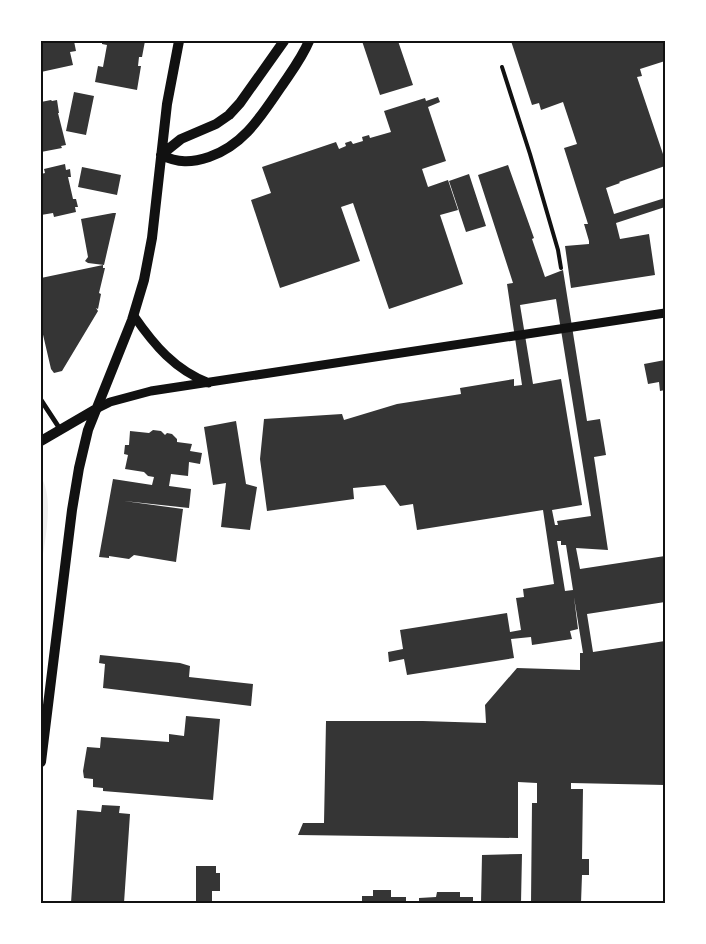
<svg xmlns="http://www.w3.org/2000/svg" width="706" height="944" font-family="'Nunito Sans',sans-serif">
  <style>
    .green { fill: #eee }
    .building { fill: #353535; fill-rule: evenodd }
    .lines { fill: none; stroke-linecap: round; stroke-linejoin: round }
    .service { stroke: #111; stroke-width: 4 }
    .minor { stroke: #111; stroke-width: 5 }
    .tertiary { stroke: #111; stroke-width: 9 }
    .secondary { stroke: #111; stroke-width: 10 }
    .neatline { fill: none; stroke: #111; stroke-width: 2 }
  </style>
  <rect width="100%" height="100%" fill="#fff"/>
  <path class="green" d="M 41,477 C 55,499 44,544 41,568 Z"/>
  <path class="building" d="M 41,41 L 74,41 L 76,51 L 70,52 L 73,65 L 41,72 Z
    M 102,41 L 145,41 L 142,57 L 139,57 L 138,66 L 141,66 L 137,90 L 95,82 L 98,66 L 103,67 L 107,45 L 102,44 Z
    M 362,41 L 398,41 L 413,85 L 380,95 Z
    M 511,41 L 665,41 L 665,61 L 640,69 L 642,76 L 637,77 L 665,160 L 665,166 L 619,182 L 620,183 L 606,188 L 614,214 L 665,198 L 665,207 L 616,223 L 620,239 L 649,234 L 655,275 L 571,288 L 565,246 L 589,244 L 589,241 L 584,224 L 588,224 L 564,148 L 577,144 L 563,102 L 541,110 L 539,103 L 532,105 Z
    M 74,92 L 94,96 L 86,135 L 66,131 Z
    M 438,97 L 440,102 L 428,107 L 446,161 L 422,169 L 428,187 L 448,180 L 458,210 L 440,215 L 463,284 L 389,309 L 353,203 L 341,207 L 360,261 L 280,288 L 251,200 L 271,193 L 262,167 L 336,142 L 339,149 L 346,146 L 345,143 L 351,141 L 353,144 L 363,141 L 362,137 L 369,135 L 370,138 L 391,132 L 384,111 L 425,98 L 426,101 Z
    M 51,100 L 52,101 L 57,100 L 59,113 L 58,113 L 66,145 L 61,146 L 62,148 L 41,152 L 41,102 Z
    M 65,164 L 66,170 L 70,169 L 71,177 L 68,177 L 73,199 L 76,199 L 78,207 L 75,207 L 76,212 L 54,217 L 53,213 L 41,215 L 41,174 L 45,173 L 44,169 Z
    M 508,165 L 534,238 L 532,239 L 545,277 L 563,270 L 587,421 L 600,419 L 606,455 L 594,457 L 608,550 L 576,548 L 580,569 L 665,556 L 665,602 L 587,614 L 593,652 L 665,641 L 665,785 L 571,783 L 571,789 L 583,789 L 582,859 L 589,859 L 589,875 L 582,875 L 581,903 L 531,903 L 532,803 L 537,803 L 537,783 L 518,782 L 518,838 L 298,835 L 303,823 L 324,823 L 326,721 L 423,721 L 486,723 L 485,705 L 517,668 L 580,670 L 580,653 L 583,653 L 574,597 L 578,629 L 570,631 L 572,639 L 532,645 L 531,637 L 511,639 L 514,658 L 407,675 L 404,659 L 389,662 L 388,652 L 403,649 L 400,630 L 507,613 L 510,632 L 521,630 L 516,598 L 524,597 L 523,589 L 554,584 L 543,510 L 417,530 L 413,504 L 400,506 L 385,485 L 353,488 L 354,499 L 267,511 L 260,459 L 264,419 L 342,414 L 344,420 L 397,404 L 461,394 L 460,388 L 514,379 L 514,386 L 522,385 L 507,284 L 513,283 L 478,175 ZM 556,299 L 591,516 L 557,521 L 558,525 L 555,525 L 552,510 L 582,505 L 561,379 L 533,384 L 520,305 ZM 557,541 L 561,541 L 561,545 L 566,545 L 573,590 L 565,591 Z
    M 82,167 L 121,175 L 117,195 L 78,187 Z
    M 469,174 L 486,226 L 466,232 L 449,181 Z
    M 113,213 L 116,213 L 104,265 L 88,263 L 85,261 L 88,257 L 81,219 Z
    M 103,265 L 103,268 L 105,268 L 99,293 L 101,294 L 98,309 L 96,308 L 98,311 L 62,371 L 54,373 L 51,369 L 41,326 L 41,278 Z
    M 665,360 L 665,390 L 660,391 L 659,382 L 648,384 L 644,364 Z
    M 236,421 L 246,484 L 257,487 L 250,530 L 221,527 L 226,483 L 213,485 L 204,427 Z
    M 153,430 L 161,431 L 165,435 L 167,433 L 172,434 L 177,439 L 177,442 L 192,444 L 190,451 L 202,453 L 200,464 L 189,462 L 188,476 L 171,474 L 169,486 L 191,489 L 189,508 L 124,501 L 183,509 L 176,562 L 134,555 L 129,559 L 109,556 L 109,558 L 99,557 L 113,479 L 152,485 L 154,477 L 148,476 L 144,472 L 125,469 L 128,455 L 124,454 L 125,445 L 129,445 L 130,431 L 149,433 Z
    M 100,655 L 180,663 L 190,666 L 189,677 L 253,684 L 251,706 L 103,688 L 105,664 L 99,663 Z
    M 186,716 L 220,719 L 213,800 L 103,791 L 103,788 L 93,787 L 93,779 L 84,778 L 83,771 L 87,747 L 100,748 L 101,737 L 169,742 L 169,734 L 184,736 Z
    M 102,805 L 120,806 L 119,813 L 130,814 L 124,903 L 71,903 L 77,810 L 101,812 Z
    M 522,854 L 521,903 L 481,903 L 482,855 Z
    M 196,866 L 216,866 L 216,873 L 220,873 L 220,891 L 212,891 L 212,903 L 196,903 Z
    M 373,890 L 391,890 L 391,897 L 406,897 L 406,903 L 362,903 L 362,896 L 373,896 Z
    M 437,892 L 460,892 L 460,897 L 473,897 L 473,903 L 419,903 L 419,898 L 436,897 Z"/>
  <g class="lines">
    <path class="service" d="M 502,67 L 530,154 L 558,250 L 561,268"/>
    <path class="minor" d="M 41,400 L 60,429"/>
    <path class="tertiary" d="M 134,316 C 154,345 175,370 209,383
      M 96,409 L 110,402 L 151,391 L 665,313"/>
    <path class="secondary" d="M 161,155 C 178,163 191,163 209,157 C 244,145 261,116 281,87 C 291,72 302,58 309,41
      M 161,155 L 181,139 L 216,124 L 229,115 L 240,103 L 284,41
      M 41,441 L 96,409
      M 41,762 L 72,510 L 79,468 L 88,430 L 132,320 L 144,280 L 152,238 L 167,104 L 179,41"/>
  </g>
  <rect width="706" height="944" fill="none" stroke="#ffffff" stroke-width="85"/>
  <rect x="42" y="42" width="622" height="860" class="neatline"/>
</svg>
